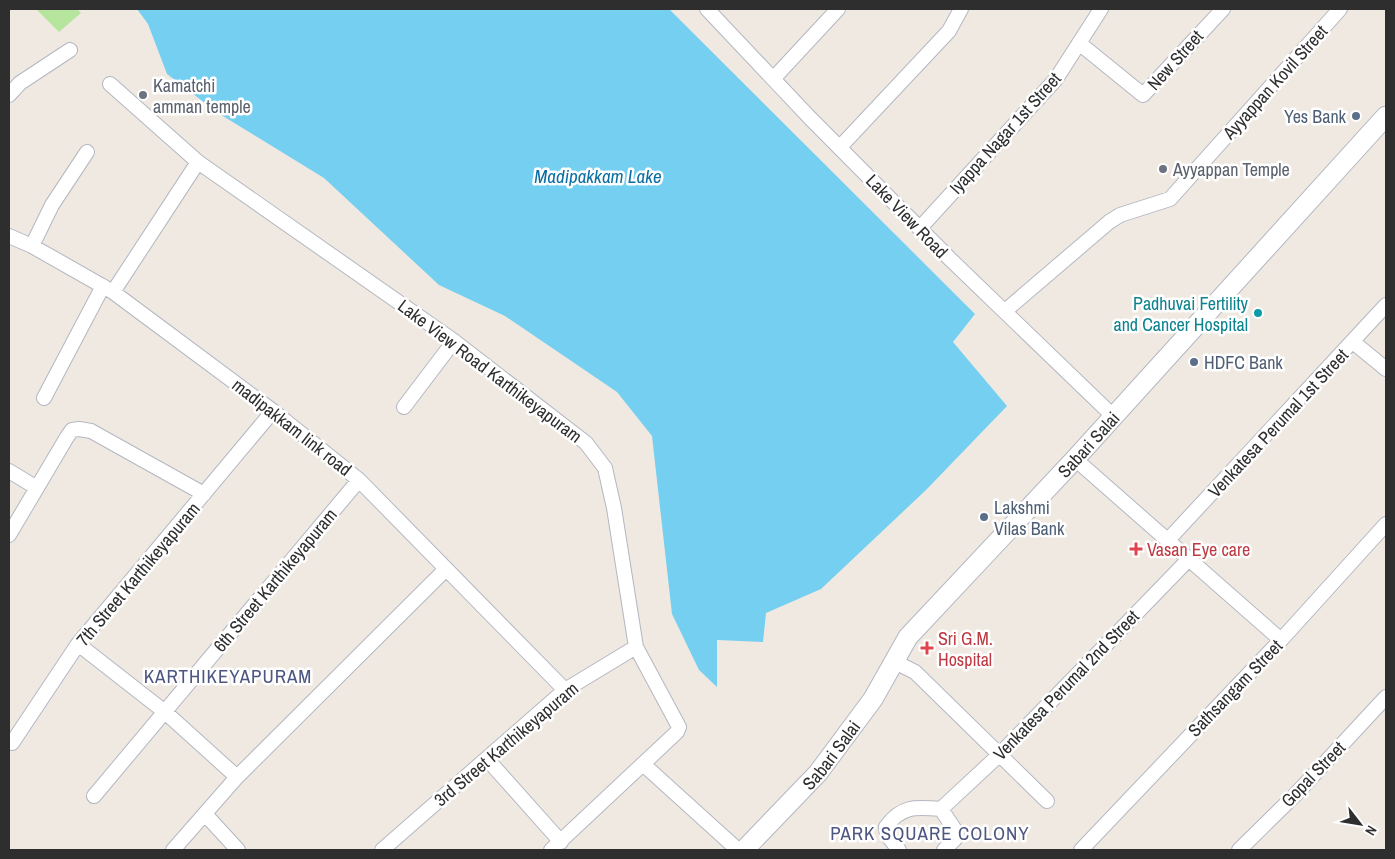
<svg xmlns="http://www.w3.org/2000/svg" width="1395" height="859" font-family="'Archivo Narrow',sans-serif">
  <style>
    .green { fill: #b6e59e }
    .water { fill: #75cff0 }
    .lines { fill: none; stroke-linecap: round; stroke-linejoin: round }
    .street-casing { stroke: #b4b7c1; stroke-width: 16 }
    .secondary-casing { stroke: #b4b7c1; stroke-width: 21 }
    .street { stroke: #fff; stroke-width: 14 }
    .secondary { stroke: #fff; stroke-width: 19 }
    .worship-dot { fill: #6b7280; stroke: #fff; stroke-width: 2 }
    .service-dot { fill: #5c6f8a; stroke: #fff; stroke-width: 2 }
    .culture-dot { fill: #0f9aa8; stroke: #fff; stroke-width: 2 }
    .health-dot { fill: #e0444e; stroke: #fff; stroke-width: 2 }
    .labels { text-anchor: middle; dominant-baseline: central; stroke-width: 5; stroke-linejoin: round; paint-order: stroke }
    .street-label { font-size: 18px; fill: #2e2e2e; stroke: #fff }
    .worship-label { font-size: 18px; fill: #5b616d; stroke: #fff; text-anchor: start }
    .service-label { font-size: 18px; fill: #4e5e75; stroke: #fff; text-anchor: start }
    .culture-label { font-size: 18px; fill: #0d838f; stroke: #fff; text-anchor: end }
    .health-label { font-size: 18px; fill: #be3a42; stroke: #fff; text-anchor: start }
    .water-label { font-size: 19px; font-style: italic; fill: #0d6fa3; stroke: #fff }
    .neighbourhood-label { font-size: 19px; letter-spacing: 1px; fill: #4d5680; stroke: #fff }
  </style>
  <rect width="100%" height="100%" fill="#efe9e1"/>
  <path class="green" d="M 36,9 L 77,9 L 81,13 L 59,32 Z"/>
  <path class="water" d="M 137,9 L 669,9 L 975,314 L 953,342 L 1007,406 L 926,490 L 821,589 L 766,613 L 763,642 L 717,640 L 717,687 L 699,670 L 672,614 L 652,436 L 617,392 L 505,316 L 439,285 L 324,178 L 218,113 L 167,74 L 148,24 Z"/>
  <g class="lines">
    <defs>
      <path id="street" d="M 707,9 L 810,118 L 950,259 L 1113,416
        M 1079,43 L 1143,95 L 1223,9
        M 773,79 L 838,9
        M 110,84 L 198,162 L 454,341 L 586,443 L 605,468 L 614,508 L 636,647 L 679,727 L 677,732 L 551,850
        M 9,95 L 20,83 L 70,50
        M 840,147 L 949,31 L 961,9
        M 920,228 L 1056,79 L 1101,9
        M 9,236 L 32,246 L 113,292 L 273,411 L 359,480 L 565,690
        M 32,246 L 52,205 L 87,152
        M 113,292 L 198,162
        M 1005,311 L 1109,222 L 1120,215 L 1170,199 L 1340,9
        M 1353,342 L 1386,369
        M 44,398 L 103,286
        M 404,407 L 454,341
        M 1075,459 L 1281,640
        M 9,471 L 37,488
        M 9,535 L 67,437 L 72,430 L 79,429 L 91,431 L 204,494
        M 1168,540 L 1386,305
        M 78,644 L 165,712 L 237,777
        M 895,662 L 915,672 L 1047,801
        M 12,743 L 78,644 L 273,411
        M 487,759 L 561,842
        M 643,764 L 738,850
        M 94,796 L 359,480
        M 941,809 L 957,833 L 955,839 L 944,850
        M 205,814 L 238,850
        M 173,850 L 237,777 L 446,569
        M 382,850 L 565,690 L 636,647
        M 899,850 L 887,835 L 886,827 C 901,805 917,807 941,809 L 998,756 L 1189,559
        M 1081,850 L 1281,640 L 1386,524
        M 1239,850 L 1296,794 L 1386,697"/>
      <g id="secondary">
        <path id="s1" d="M 744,850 L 818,773 L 873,699 L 908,637 L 1075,459 L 1386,116"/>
      </g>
    </defs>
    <use href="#street" class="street-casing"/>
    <use href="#secondary" class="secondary-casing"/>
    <use href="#street" class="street"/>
    <use href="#secondary" class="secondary"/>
  </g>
  <g class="worship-dot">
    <circle cx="143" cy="95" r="5"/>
    <circle cx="1163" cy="169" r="5"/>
  </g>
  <g class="service-dot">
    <circle cx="1356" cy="116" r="5"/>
    <circle cx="1194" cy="362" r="5"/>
    <circle cx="984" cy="517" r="5"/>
  </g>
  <circle class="culture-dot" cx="1258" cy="313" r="5"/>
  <g class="health-dot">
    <path d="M1133.5 541.5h5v5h5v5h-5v5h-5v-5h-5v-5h5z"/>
    <path d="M924.5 640.5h5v5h5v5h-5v5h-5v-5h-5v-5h5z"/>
  </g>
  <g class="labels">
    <g class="street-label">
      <text transform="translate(1175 60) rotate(-48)">New Street</text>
      <text transform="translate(1275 82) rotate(-48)">Ayyappan Kovil Street</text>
      <text transform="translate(1005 133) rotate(-48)">Iyappa Nagar 1st Street</text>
      <text transform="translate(907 216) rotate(46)">Lake View Road</text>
      <text transform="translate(490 371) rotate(37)">Lake View Road Karthikeyapuram</text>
      <text transform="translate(1278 423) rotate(-47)">Venkatesa Perumal 1st Street</text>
      <text transform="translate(292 427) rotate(38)">madipakkam link road</text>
      <text stroke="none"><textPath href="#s1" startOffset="534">Sabari Salai</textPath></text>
      <text transform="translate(138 574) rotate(-50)">7th Street Karthikeyapuram</text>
      <text transform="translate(275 580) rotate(-50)">6th Street Karthikeyapuram</text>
      <text transform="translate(1066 685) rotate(-46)">Venkatesa Perumal 2nd Street</text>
      <text transform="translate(1235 688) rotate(-46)">Sathsangam Street</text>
      <text transform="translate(506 744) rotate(-40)">3rd Street Karthikeyapuram</text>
      <text stroke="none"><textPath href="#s1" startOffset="129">Sabari Salai</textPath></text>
      <text transform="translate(1313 774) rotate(-46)">Gopal Street</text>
    </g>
    <g class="worship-label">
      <text x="153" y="85">Kamatchi<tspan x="153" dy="21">amman temple</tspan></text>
      <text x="1173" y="169">Ayyappan Temple</text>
    </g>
    <g class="service-label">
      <text x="1346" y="116" text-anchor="end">Yes Bank</text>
      <text x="1204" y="362">HDFC Bank</text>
      <text x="994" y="507">Lakshmi<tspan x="994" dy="21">Vilas Bank</tspan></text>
    </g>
    <g class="culture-label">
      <text x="1248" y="303">Padhuvai Fertility<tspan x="1248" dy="21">and Cancer Hospital</tspan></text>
    </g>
    <g class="health-label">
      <text x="1147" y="549">Vasan Eye care</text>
      <text x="938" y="638">Sri G.M.<tspan x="938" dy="21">Hospital</tspan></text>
    </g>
    <g class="water-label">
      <text x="598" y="176">Madipakkam Lake</text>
    </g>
    <g class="neighbourhood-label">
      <text x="228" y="676">KARTHIKEYAPURAM</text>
      <text x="930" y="833">PARK SQUARE COLONY</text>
    </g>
  </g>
  <rect width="1395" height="859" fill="none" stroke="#2e2e2e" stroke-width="20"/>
  <g transform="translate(1360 824) rotate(121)" stroke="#ffffff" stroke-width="4" paint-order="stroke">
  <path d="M0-4L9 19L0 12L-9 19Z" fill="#2e2e2e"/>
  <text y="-8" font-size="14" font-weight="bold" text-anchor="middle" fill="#2e2e2e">N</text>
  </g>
</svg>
